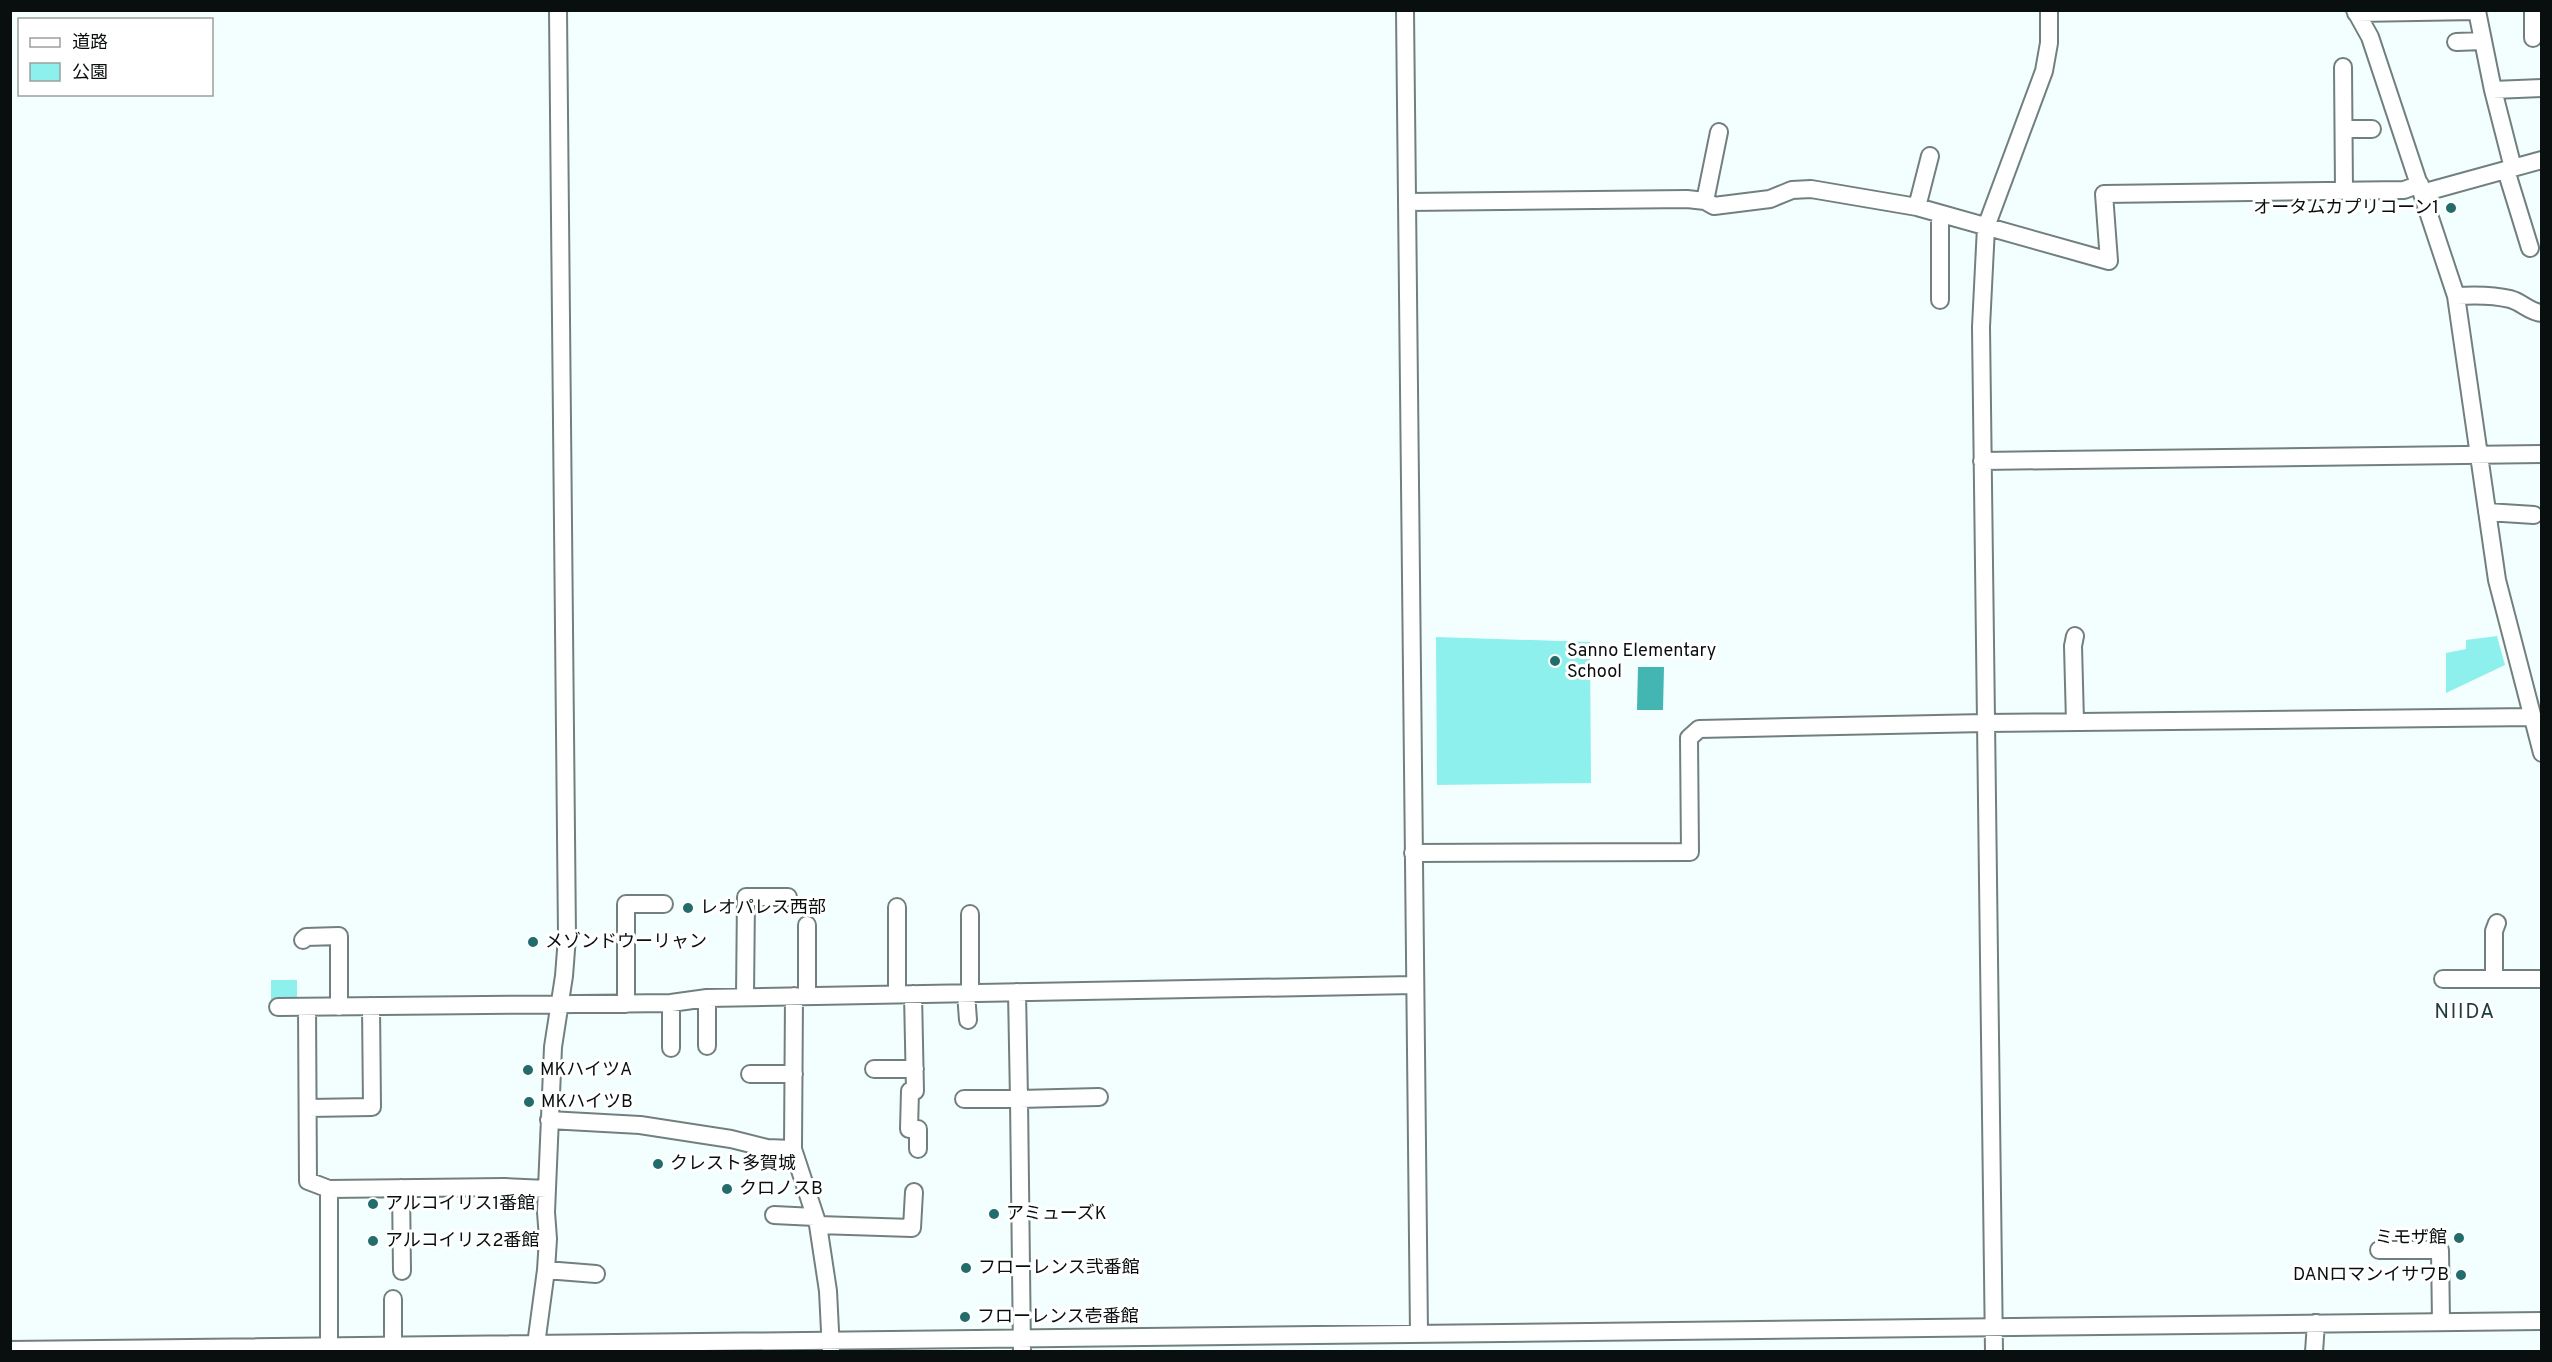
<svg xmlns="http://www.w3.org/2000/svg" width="2552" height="1362" font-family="Overpass,'Noto Sans JP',sans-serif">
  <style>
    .green { fill: #8df0ed }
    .water { fill: #43b5b2 }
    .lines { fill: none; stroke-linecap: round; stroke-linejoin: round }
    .minor-casing { stroke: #71807f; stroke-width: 20 }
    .minor { stroke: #fff; stroke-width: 16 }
    .poi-dot { fill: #226d6b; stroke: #fff; stroke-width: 2 }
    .labels { text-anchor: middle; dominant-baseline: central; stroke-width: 6; stroke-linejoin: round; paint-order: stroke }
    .poi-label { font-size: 18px; fill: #090e0e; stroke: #fff; text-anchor: start }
    .quarter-label { font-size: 21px; letter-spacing: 1.5px; fill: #1c3e3d; stroke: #fff }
  </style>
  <rect width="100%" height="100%" fill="#f2fffe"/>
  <path class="green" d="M 2497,636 L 2505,665 L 2446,693 L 2446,653 L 2466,649 L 2466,640 Z
    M 1436,637 L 1590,642 L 1591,783 L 1437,785 Z
    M 271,980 L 297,980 L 297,1000 L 271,1001 Z"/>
  <path class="water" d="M 1638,667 L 1664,667 L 1663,710 L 1637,710 Z"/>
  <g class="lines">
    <defs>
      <path id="minor" d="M 1405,10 L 1419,1334
        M 2355,10 L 2370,37 L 2456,296 L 2497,580 L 2542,753
        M 2533,10 L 2533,38
        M 2356,13 L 2477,11 L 2493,90 L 2513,168
        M 2456,42 L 2483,41
        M 2343,67 L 2344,190
        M 2493,90 L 2542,88
        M 2344,129 L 2372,129
        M 2506,170 L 2530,248
        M 2422,193 L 2542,160
        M 1705,201 L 1719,132
        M 1407,202 L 1687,199 L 1705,201 L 1714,206 L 1770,199 L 1792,190 L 1811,189 L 1917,207 L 2109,261 L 2104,194 L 2404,190 L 2420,184
        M 1917,207 L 1930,156
        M 1940,214 L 1940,300
        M 2456,296 C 2473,295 2494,295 2510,299 C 2522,302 2529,312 2542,313
        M 1982,461 L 2542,454
        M 2487,512 L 2534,515
        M 2075,722 L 2073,646 L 2075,636
        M 1413,853 L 1690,852 L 1689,738 L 1699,729 L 1985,723 L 2533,717
        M 970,914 L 970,993
        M 303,940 L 306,937 L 339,936 L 339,1007
        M 2443,979 L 2542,979
        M 2494,979 L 2494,931 L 2497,923
        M 966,993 L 968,1020
        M 897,994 L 897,907
        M 913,994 L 915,1091 L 910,1091 L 909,1129 L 918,1129 L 918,1149
        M 794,996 L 793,1149 L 818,1225 L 828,1291 L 831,1351
        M 807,996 L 807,925
        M 745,997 L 746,897 L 788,897
        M 707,998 L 707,1046
        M 671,1003 L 671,1048
        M 626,1004 L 626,904 L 664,904
        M 278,1007 L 671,1003 L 707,998 L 1413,985
        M 307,1007 L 308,1181 L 329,1189 L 329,1346
        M 874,1069 L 915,1069
        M 750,1074 L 794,1074
        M 964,1099 L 1019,1099 L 1017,992
        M 308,1108 L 372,1107 L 371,1006
        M 549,1120 L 640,1125 L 731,1139 L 767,1148 L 793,1149
        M 401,1188 L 402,1271
        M 329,1189 L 505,1187 L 547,1189
        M 774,1215 L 815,1217
        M 818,1225 L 912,1228 L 914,1192
        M 2379,1250 L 2440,1250 L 2441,1322
        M 546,1270 L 596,1274
        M 393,1299 L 393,1345
        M 10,1350 L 2542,1321
        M 535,1352 L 546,1270 L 548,1239 L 546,1212 L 553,1047 L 564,976 L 567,937 L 558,10
        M 1022,1352 L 1019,1099 L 1099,1097
        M 1994,1352 L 1981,327 L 1986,227 L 2044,71 L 2049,43 L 2049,10
        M 2314,1352 L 2316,1323"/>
    </defs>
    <use href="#minor" class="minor-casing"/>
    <use href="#minor" class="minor"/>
  </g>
  <g class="poi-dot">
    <circle cx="2451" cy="208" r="6"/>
    <circle cx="1555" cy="661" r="6"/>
    <circle cx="688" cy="908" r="6"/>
    <circle cx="533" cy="942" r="6"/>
    <circle cx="528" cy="1070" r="6"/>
    <circle cx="529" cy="1102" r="6"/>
    <circle cx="658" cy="1164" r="6"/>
    <circle cx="727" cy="1189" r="6"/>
    <circle cx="373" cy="1204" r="6"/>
    <circle cx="994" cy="1214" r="6"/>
    <circle cx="2459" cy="1238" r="6"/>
    <circle cx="373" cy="1241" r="6"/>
    <circle cx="966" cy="1268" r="6"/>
    <circle cx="2461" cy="1275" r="6"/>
    <circle cx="965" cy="1317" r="6"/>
  </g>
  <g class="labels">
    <g class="poi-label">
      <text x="2439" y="208" text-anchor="end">オータムカプリコーン1</text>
      <text x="1567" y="651">Sanno Elementary<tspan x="1567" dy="21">School</tspan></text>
      <text x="700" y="908">レオパレス西部</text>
      <text x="545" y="942">メゾンドウーリャン</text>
      <text x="540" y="1070">MKハイツA</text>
      <text x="541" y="1102">MKハイツB</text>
      <text x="670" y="1164">クレスト多賀城</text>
      <text x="739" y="1189">クロノスB</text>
      <text x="385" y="1204">アルコイリス1番館</text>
      <text x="1006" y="1214">アミューズK</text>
      <text x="2447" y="1238" text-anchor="end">ミモザ館</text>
      <text x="385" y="1241">アルコイリス2番館</text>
      <text x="978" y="1268">フローレンス弐番館</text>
      <text x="2449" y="1275" text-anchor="end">DANロマンイサワB</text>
      <text x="977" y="1317">フローレンス壱番館</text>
    </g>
    <g class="quarter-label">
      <text x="2465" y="1012">NIIDA</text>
    </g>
  </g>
  <rect width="2552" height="1362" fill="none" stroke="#090e0e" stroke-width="24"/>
  <rect x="18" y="18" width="195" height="78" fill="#ffffff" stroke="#9d9f9f" stroke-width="1.5"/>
  <rect x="30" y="38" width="30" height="9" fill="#ffffff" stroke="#9d9f9f" stroke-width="1.5"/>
  <text x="72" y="48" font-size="18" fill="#090e0e">道路</text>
  <rect x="30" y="63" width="30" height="18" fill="#8df0ed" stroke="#9d9f9f" stroke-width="1.5"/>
  <text x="72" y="78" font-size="18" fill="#090e0e">公園</text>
</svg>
